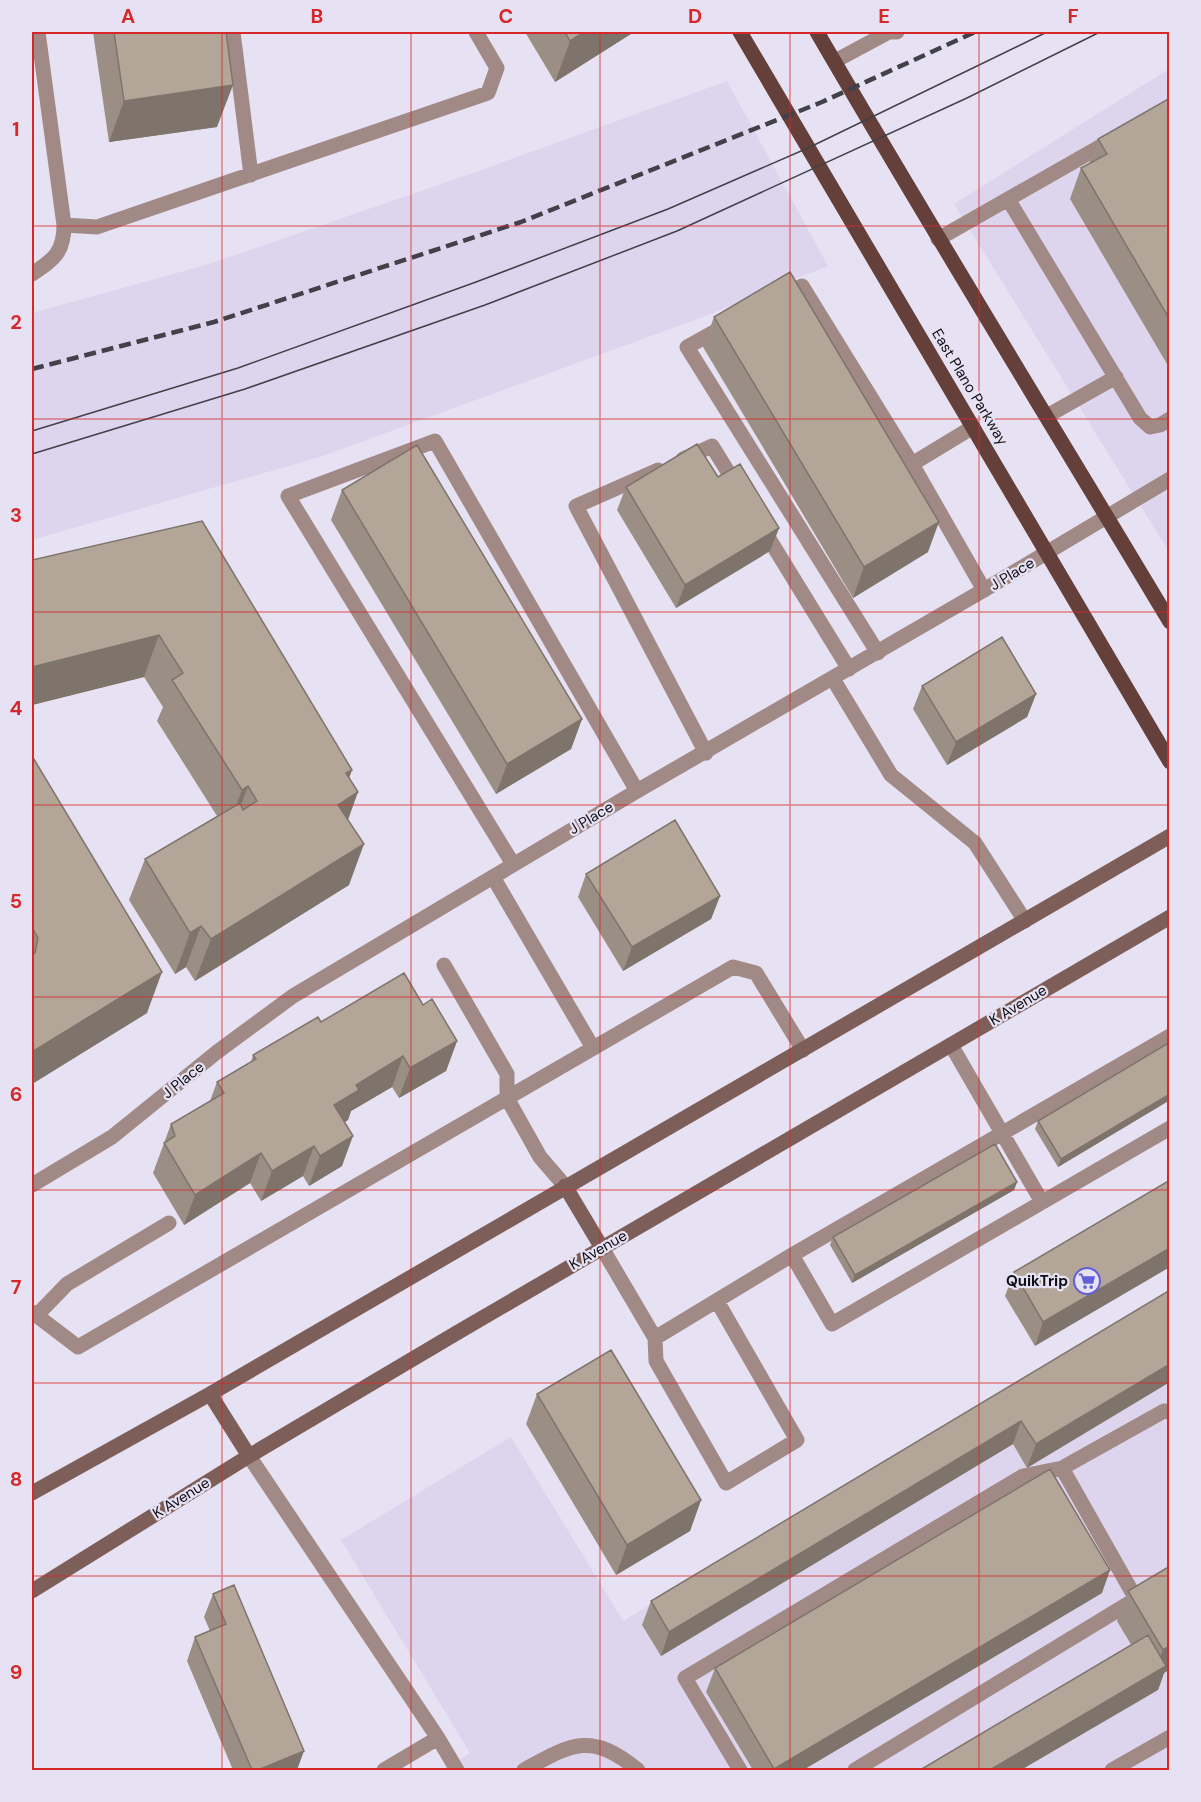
<svg xmlns="http://www.w3.org/2000/svg" width="1201" height="1802" font-family="'DM Sans',sans-serif">
  <style>
    .built { fill: #ddd5ed }
    .lines { fill: none; stroke-linecap: round; stroke-linejoin: round }
    .lane { stroke: #a18986; stroke-width: 15 }
    .street { stroke: #a18986; stroke-width: 15 }
    .secondary { stroke: #7e5e59; stroke-width: 15 }
    .primary { stroke: #653f3a; stroke-width: 15 }
    .tram { stroke: #424048; stroke-width: 1.5 }
    .rail { stroke: #424048; stroke-width: 4.5; stroke-dasharray: 12 6; stroke-linecap: butt }
    .wall { fill: #9b8e84 }
    .shaded-wall { fill: #7e746b }
    .building { fill: #b4a599; stroke: #7e746b; stroke-width: 1.5 }
    .grid { fill: none; stroke: #d62828; stroke-width: 1.5; stroke-opacity: 0.55 }
    .labels { text-anchor: middle; dominant-baseline: central; stroke-width: 4.5; stroke-linejoin: round; paint-order: stroke }
    .street-label { font-size: 15px; fill: #0f0e13; stroke: #e7e2f3 }
    .poi-label { font-size: 15px; font-weight: bold; fill: #0f0e13; stroke: #e7e2f3; text-anchor: end }
    .neatline { fill: none; stroke: #d62828; stroke-width: 2 }
    .grid-label { font-size: 20px; text-anchor: middle; font-weight: bold; fill: #d62828 }
  </style>
  <rect width="100%" height="100%" fill="#e7e2f3"/>
  <path class="built" d="M 1169,69 L 1169,552 L 954,204 Z
    M 727,81 L 828,266 L 703,317 L 323,456 L 32,540 L 32,313 L 209,264 L 473,173 Z
    M 1169,1291 L 1169,1770 L 441,1770 L 470,1753 L 341,1540 L 511,1437 L 623,1621 Z"/>
  <g class="lines">
    <path class="lane" d="M 233,32 L 251,175
      M 835,61 L 889,32 L 897,32
      M 1008,199 L 1140,418 L 1150,427 L 1160,425 L 1170,419
      M 64,225 L 97,227 L 488,93 L 497,68 L 476,32
      M 938,239 L 1110,141
      M 32,274 C 53,260 64,253 64,225 L 38,32
      M 782,296 L 802,286 L 912,464 L 984,590
      M 723,327 L 687,347 L 878,653
      M 1047,416 L 1116,377
      M 683,459 L 712,446 L 738,488
      M 912,464 L 973,427
      M 658,470 L 576,506 L 706,753
      M 763,529 L 849,669
      M 833,679 L 891,775 L 975,843 L 1025,921
      M 513,864 L 288,496 L 435,441 L 637,791
      M 493,877 L 593,1048
      M 444,965 L 507,1074 L 507,1098 L 540,1157 L 565,1186
      M 951,1045 L 1042,1202
      M 602,1248 L 655,1338
      M 792,1255 L 1170,1036
      M 717,1301 L 797,1440 L 726,1483 L 656,1361 L 655,1338 L 792,1255 L 832,1324 L 1170,1128
      M 32,1312 L 78,1347 L 733,967 L 756,973 L 803,1050
      M 37,1315 L 67,1284 L 169,1223
      M 249,1456 L 438,1738 L 384,1770
      M 438,1738 L 457,1770
      M 524,1770 C 573,1743 591,1732 638,1770
      M 740,1770 L 685,1678 L 1023,1476 L 1062,1468 L 1164,1411 L 1170,1412
      M 855,1770 L 1136,1599 L 1062,1468
      M 1112,1770 L 1170,1737"/>
    <path class="street" d="M 32,1185 L 112,1137 L 217,1052 L 293,996 L 637,791 L 984,590 L 1170,479"/>
    <path class="secondary" d="M 565,1186 L 602,1248
      M 210,1394 L 249,1456
      M 32,1493 L 210,1394 L 1170,836
      M 32,1591 L 249,1456 L 460,1331 L 1170,917"/>
    <path class="primary" d="M 740,32 L 1170,762
      M 817,32 C 932,230 1052,425 1170,622"/>
    <path class="tram" d="M 32,431 L 238,368 L 476,282 L 668,209 L 808,148 L 1047,32
      M 32,454 L 245,389 L 485,305 L 677,231 L 967,98 L 1100,32"/>
    <path class="rail" d="M 32,369 L 214,322 L 521,222 L 822,102 L 975,32"/>
  </g>
  <path class="wall" d="M 93,32 L 226,32 L 217,127 L 109,142 Z
    M 525,32 L 634,32 L 555,82 Z
    M 1170,98 L 1170,363 L 1167,364 L 1070,199 L 1081,168 L 1089,164 L 1098,139 Z
    M 714,317 L 928,552 L 853,598 L 703,347 Z
    M 718,477 L 779,528 L 770,551 L 676,608 L 617,510 L 626,487 Z
    M 342,490 L 582,719 L 571,749 L 496,794 L 331,520 Z
    M 202,521 L 352,770 L 349,777 L 348,819 L 349,885 L 195,981 L 186,967 L 175,974 L 129,900 L 145,859 L 217,816 L 157,721 L 163,707 L 144,677 L 32,705 Z
    M 922,686 L 1036,694 L 1027,717 L 947,765 L 913,709 Z
    M 32,756 L 147,1013 L 32,1084 Z
    M 586,874 L 720,896 L 711,919 L 623,971 L 578,897 Z
    M 423,1005 L 457,1041 L 446,1071 L 399,1098 L 392,1087 L 351,1111 L 348,1120 L 345,1122 L 342,1166 L 309,1186 L 303,1176 L 261,1201 L 250,1183 L 184,1225 L 153,1173 L 171,1124 L 210,1101 L 217,1082 L 251,1062 L 253,1055 Z
    M 1170,1042 L 1170,1100 L 1058,1167 L 1035,1129 L 1038,1121 Z
    M 1170,1180 L 1035,1346 L 1005,1296 L 1014,1272 Z
    M 1017,1182 L 1014,1190 L 852,1283 L 830,1245 L 833,1237 Z
    M 1170,1290 L 1027,1468 L 1013,1444 L 661,1656 L 642,1625 L 651,1601 Z
    M 537,1394 L 701,1500 L 690,1531 L 616,1575 L 526,1424 Z
    M 1170,1566 L 1170,1669 L 1164,1673 L 1158,1690 L 1117,1621 L 1128,1591 Z
    M 1102,1593 L 803,1770 L 753,1770 L 706,1692 L 715,1668 Z
    M 213,1594 L 297,1770 L 233,1770 L 187,1661 L 195,1637 L 210,1631 L 204,1617 Z"/>
  <path class="shaded-wall" d="M 584,32 L 634,32 L 555,82 L 570,41 Z
    M 233,85 L 217,127 L 109,142 L 124,101 Z
    M 939,522 L 928,552 L 853,598 L 864,567 Z
    M 779,528 L 770,551 L 676,608 L 685,585 Z
    M 159,635 L 144,677 L 32,705 L 32,667 Z
    M 1036,694 L 1027,717 L 947,765 L 956,742 Z
    M 582,719 L 571,749 L 496,794 L 507,764 Z
    M 352,770 L 339,805 L 358,792 L 343,834 L 323,846 L 346,773 Z
    M 248,786 L 233,827 L 227,831 L 242,790 Z
    M 364,844 L 349,885 L 195,981 L 211,939 Z
    M 720,896 L 711,919 L 623,971 L 632,947 Z
    M 201,926 L 186,967 L 175,974 L 190,933 Z
    M 162,972 L 147,1013 L 32,1084 L 32,1052 Z
    M 457,1041 L 446,1071 L 399,1098 L 410,1068 Z
    M 403,1056 L 392,1087 L 351,1111 L 348,1120 L 323,1135 L 334,1105 L 356,1085 Z
    M 1170,1094 L 1170,1100 L 1058,1167 L 1061,1159 Z
    M 353,1136 L 342,1166 L 309,1186 L 320,1156 Z
    M 314,1146 L 303,1176 L 261,1201 L 272,1171 Z
    M 261,1153 L 250,1183 L 184,1225 L 195,1195 Z
    M 1017,1182 L 1014,1190 L 852,1283 L 855,1275 Z
    M 1170,1248 L 1170,1267 L 1035,1346 L 1043,1322 Z
    M 1170,1364 L 1170,1382 L 1027,1468 L 1036,1444 Z
    M 1021,1421 L 1013,1444 L 661,1656 L 669,1632 Z
    M 701,1500 L 690,1531 L 616,1575 L 627,1545 Z
    M 1110,1570 L 1102,1593 L 803,1770 L 774,1770 L 774,1769 Z
    M 1170,1646 L 1170,1669 L 1164,1673 L 1158,1690 L 1021,1770 L 990,1770 L 1154,1673 L 1163,1650 Z
    M 304,1751 L 297,1770 L 258,1770 Z"/>
  <path class="building" d="M 114,32 L 226,32 L 233,85 L 124,101 Z
    M 565,32 L 584,32 L 570,41 Z
    M 1170,98 L 1170,320 L 1081,168 L 1107,154 L 1098,139 Z
    M 790,272 L 939,522 L 864,567 L 714,317 Z
    M 697,444 L 718,477 L 740,464 L 779,528 L 685,585 L 626,487 Z
    M 417,445 L 582,719 L 507,764 L 342,490 Z
    M 202,521 L 352,770 L 346,773 L 358,792 L 338,805 L 364,844 L 211,939 L 201,926 L 190,933 L 145,859 L 240,803 L 243,810 L 257,801 L 248,786 L 242,790 L 172,680 L 183,673 L 159,635 L 32,667 L 32,560 Z
    M 1002,637 L 1036,694 L 956,742 L 922,686 Z
    M 32,756 L 162,972 L 32,1052 L 32,954 L 35,953 L 38,938 L 32,927 Z
    M 675,820 L 720,896 L 632,947 L 586,874 Z
    M 404,973 L 423,1005 L 432,999 L 457,1041 L 410,1068 L 403,1056 L 356,1085 L 359,1090 L 334,1105 L 353,1136 L 320,1156 L 314,1146 L 272,1171 L 261,1153 L 195,1195 L 164,1143 L 175,1136 L 171,1124 L 224,1093 L 217,1082 L 256,1059 L 253,1055 L 318,1017 L 321,1022 Z
    M 1170,1042 L 1170,1094 L 1061,1159 L 1038,1121 Z
    M 995,1144 L 1017,1182 L 855,1275 L 833,1237 Z
    M 1170,1180 L 1170,1248 L 1043,1322 L 1014,1272 Z
    M 1170,1290 L 1170,1364 L 1036,1444 L 1021,1421 L 669,1632 L 651,1601 Z
    M 611,1350 L 701,1500 L 627,1545 L 537,1394 Z
    M 1050,1469 L 1110,1570 L 774,1769 L 715,1668 Z
    M 1170,1566 L 1170,1646 L 1163,1650 L 1128,1591 Z
    M 234,1585 L 304,1751 L 258,1770 L 252,1770 L 195,1637 L 226,1624 L 213,1594 Z
    M 1148,1635 L 1166,1666 L 990,1770 L 920,1770 Z"/>
  <path class="grid" d="M 222,32 L 222,1770M 411,32 L 411,1770M 600,32 L 600,1770M 790,32 L 790,1770M 979,32 L 979,1770M 32,226 L 1170,226M 32,419 L 1170,419M 32,612 L 1170,612M 32,805 L 1170,805M 32,997 L 1170,997M 32,1190 L 1170,1190M 32,1383 L 1170,1383M 32,1576 L 1170,1576"/>
  <defs>
    <symbol id="supermarket-ring" viewBox="-11 -11 22 22"><circle r="9.5" fill="#e7e2f3" stroke="#635fd8" stroke-width="1.5"/><path d="M-6-5.5h2.5l.6 2H6L4.5 2H-2.5L-4.4-4H-6ZM-1.5 3.2a1.3 1.3 0 1 0 .1 0ZM3 3.2a1.3 1.3 0 1 0 .1 0Z" fill="#635fd8"/></symbol>
  </defs>
  <g fill-rule="evenodd">
    <use href="#supermarket-ring" x="1072" y="1266" width="30" height="30"/>
  </g>
  <g class="labels">
    <g class="street-label">
      <text transform="translate(970 387) rotate(59)">East Plano Parkway</text>
      <text transform="translate(1012 574) rotate(-31)">J Place</text>
      <text transform="translate(591 818) rotate(-31)">J Place</text>
      <text transform="translate(1018 1005) rotate(-31)">K Avenue</text>
      <text transform="translate(183 1080) rotate(-39)">J Place</text>
      <text transform="translate(598 1250) rotate(-30)">K Avenue</text>
      <text transform="translate(181 1498) rotate(-32)">K Avenue</text>
    </g>
    <g class="poi-label">
      <text x="1068" y="1281">QuikTrip</text>
    </g>
  </g>
  <rect width="1201" height="1802" fill="none" stroke="#e7e2f3" stroke-width="66"/>
  <rect x="33" y="33" width="1135" height="1736" class="neatline"/>
  <g class="grid-label">
    <text x="128" y="23">A</text>
    <text x="317" y="23">B</text>
    <text x="506" y="23">C</text>
    <text x="695" y="23">D</text>
    <text x="884" y="23">E</text>
    <text x="1073" y="23">F</text>
    <text x="16" y="136">1</text>
    <text x="16" y="329">2</text>
    <text x="16" y="522">3</text>
    <text x="16" y="715">4</text>
    <text x="16" y="908">5</text>
    <text x="16" y="1101">6</text>
    <text x="16" y="1294">7</text>
    <text x="16" y="1486">8</text>
    <text x="16" y="1679">9</text>
  </g>
</svg>
